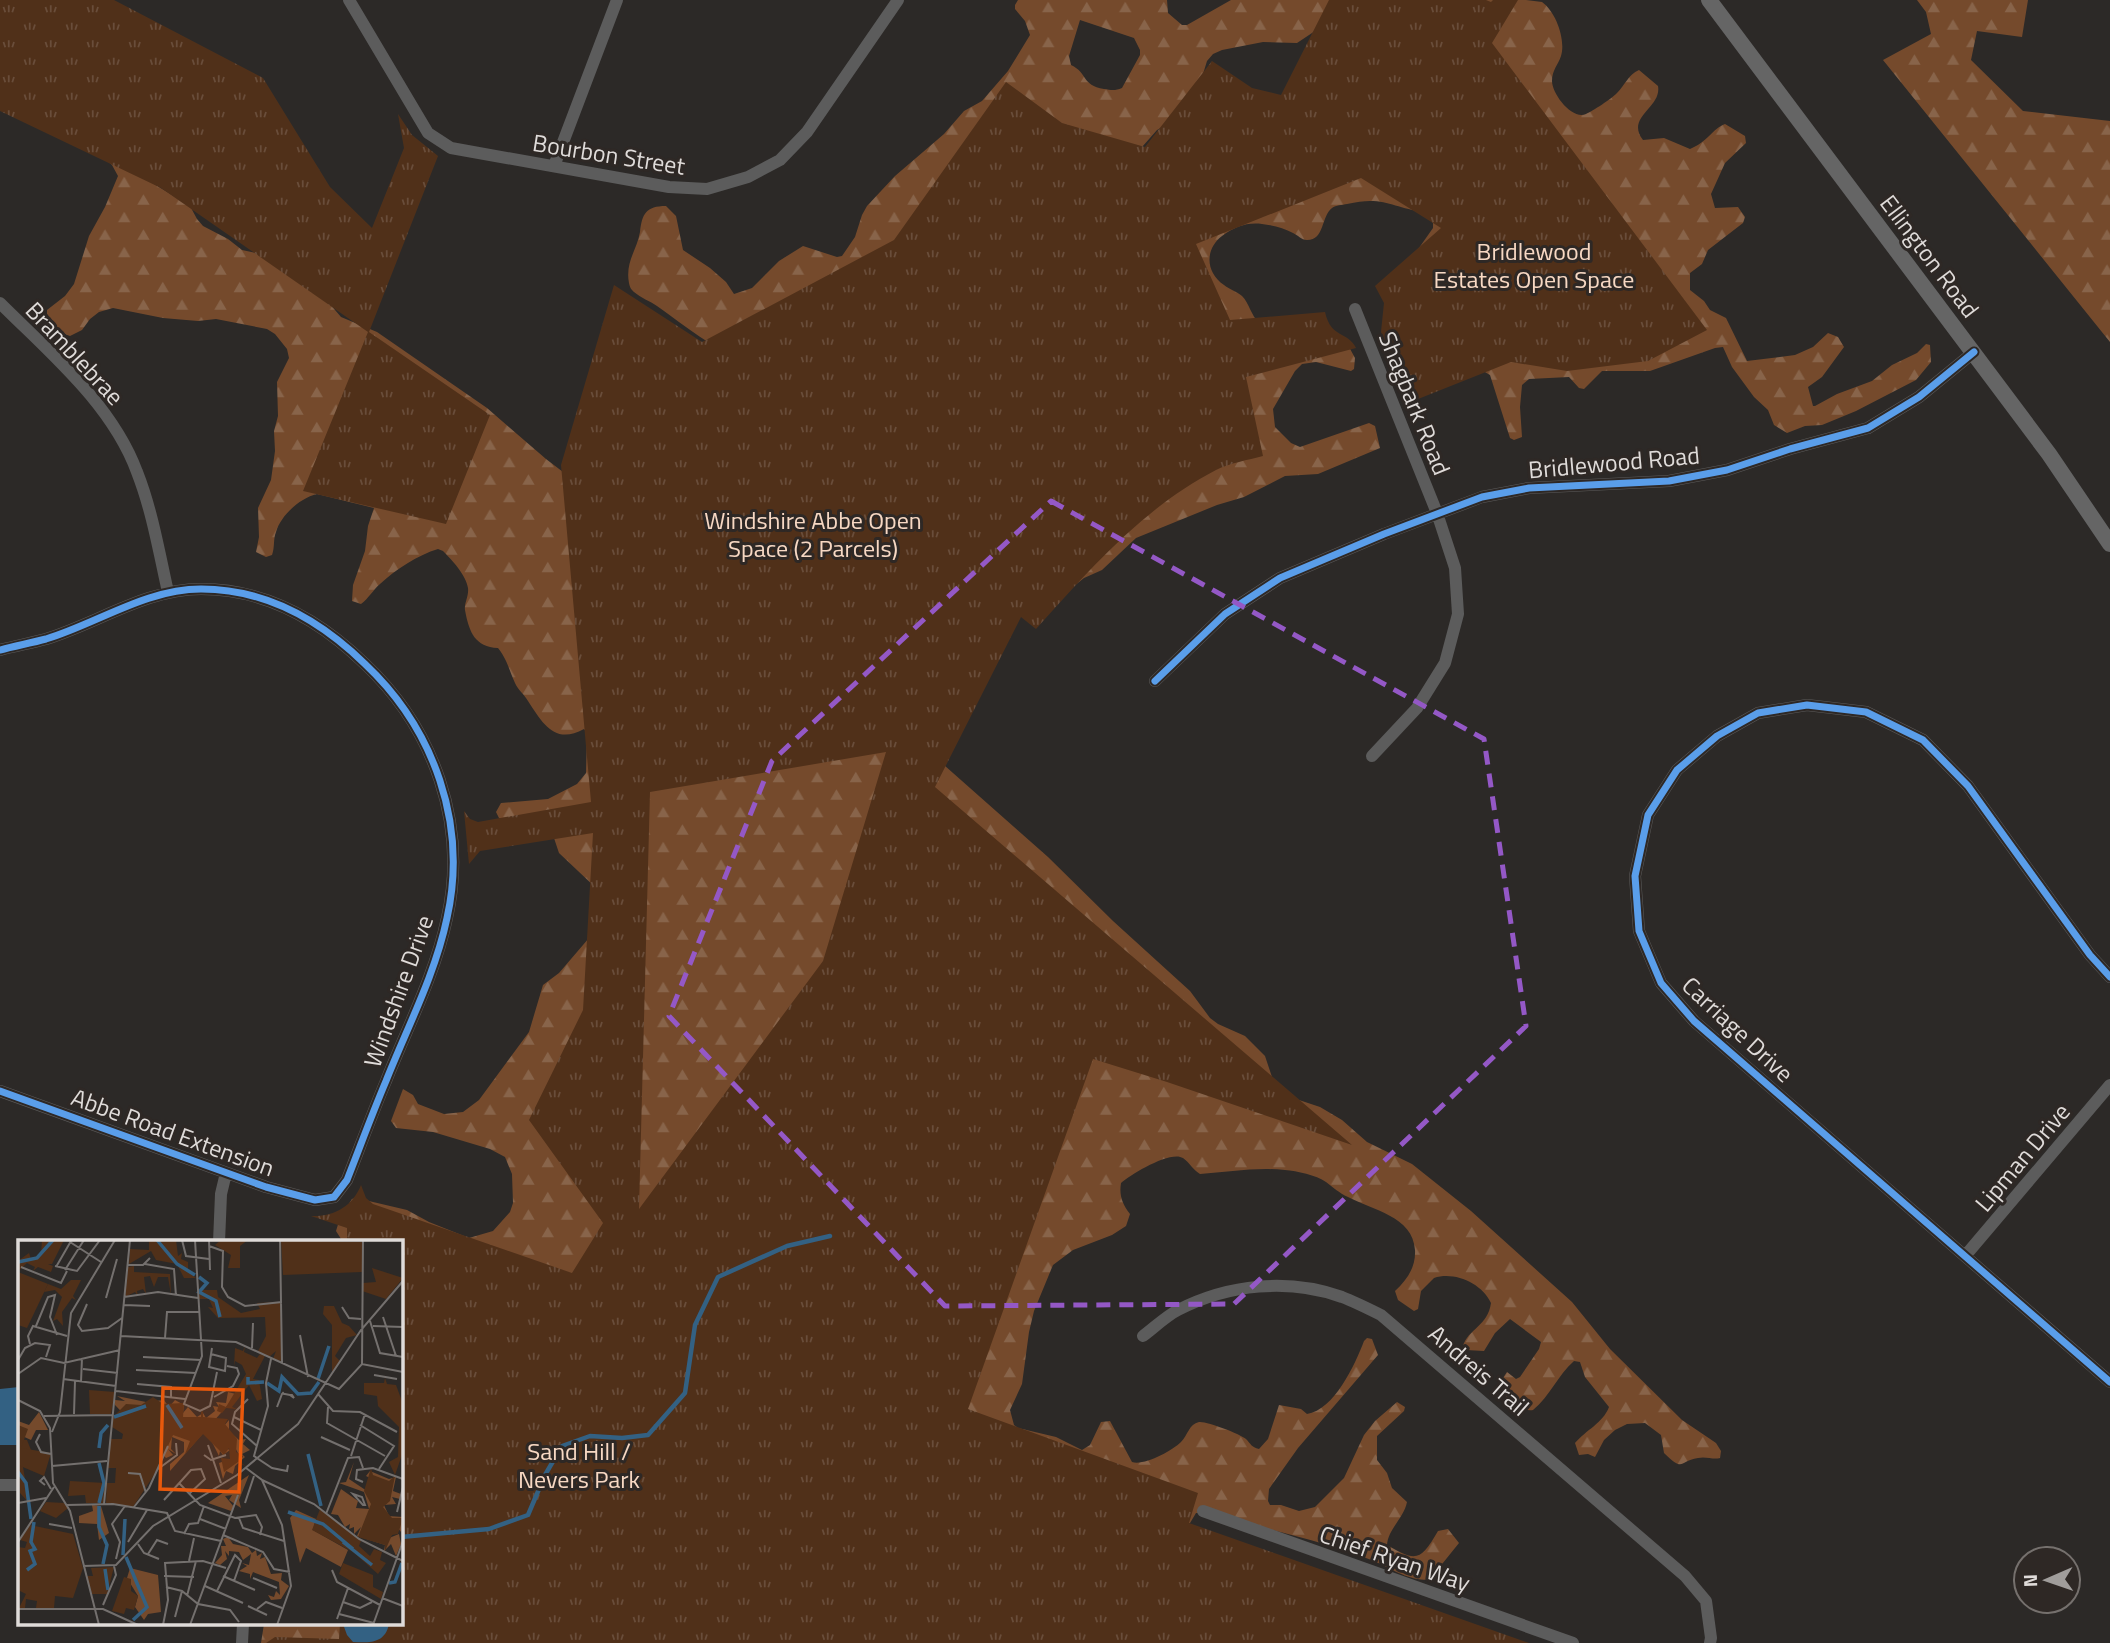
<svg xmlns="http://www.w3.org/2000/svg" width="2110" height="1643" font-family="'Titillium Web',sans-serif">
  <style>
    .forest { fill: url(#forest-firs); fill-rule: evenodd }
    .park { fill: url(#park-tufts); fill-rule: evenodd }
    .water { fill: #336183 }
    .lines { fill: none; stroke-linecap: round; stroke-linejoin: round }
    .stream { stroke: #336183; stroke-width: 4.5 }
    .minor { stroke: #5c5c5c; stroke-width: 12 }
    .major { stroke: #656565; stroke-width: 16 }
    .cycleway-casing { stroke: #2e2825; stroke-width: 11 }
    .cycleway { stroke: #5a9eea; stroke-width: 7 }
    .marked { fill: none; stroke: #9458c6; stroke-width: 5; stroke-dasharray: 14 9; stroke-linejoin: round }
    .labels { text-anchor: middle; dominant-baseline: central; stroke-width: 6; stroke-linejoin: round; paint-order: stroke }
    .street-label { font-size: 24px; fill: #dfdbd9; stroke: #2e2825 }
    .park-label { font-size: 24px; fill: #f7d8c3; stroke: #2e2825 }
    .inset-river { fill: none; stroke: #336183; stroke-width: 3.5 }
    .inset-road { fill: none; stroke: #74706e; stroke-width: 2 }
    .view { fill: #e8590c; fill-opacity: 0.15; stroke: #e8590c; stroke-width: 3.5 }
    .inset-edge { fill: none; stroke: #dfdbd9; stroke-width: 3.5 }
  </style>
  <defs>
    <pattern id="forest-firs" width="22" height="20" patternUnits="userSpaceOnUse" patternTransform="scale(1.75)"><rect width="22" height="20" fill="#754a2c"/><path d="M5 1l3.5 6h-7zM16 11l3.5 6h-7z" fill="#88644a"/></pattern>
    <pattern id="park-tufts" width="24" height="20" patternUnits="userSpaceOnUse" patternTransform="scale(1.75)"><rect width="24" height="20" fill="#503019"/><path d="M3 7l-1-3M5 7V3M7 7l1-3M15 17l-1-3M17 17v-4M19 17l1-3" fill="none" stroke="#694d3a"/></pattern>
  </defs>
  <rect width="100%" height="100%" fill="#2c2927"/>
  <path class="forest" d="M 1018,0 L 1167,0 L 1168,13 L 1182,25 L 1187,25 L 1231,0 L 1526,0 L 1542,2 C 1556,12 1566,40 1561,56 C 1558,65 1552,70 1552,81 C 1552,94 1572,120 1586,114 C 1593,111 1611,99 1617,93 C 1625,85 1628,75 1639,70 L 1658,86 C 1662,108 1625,117 1643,140 L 1664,138 L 1690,149 C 1708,142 1712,129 1725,124 L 1745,136 L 1746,143 L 1725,163 L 1711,194 L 1715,208 L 1738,207 L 1745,217 L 1743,223 L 1708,250 L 1702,264 L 1690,273 L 1690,290 L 1704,301 L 1710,310 L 1726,318 L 1747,361 L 1795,355 L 1813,347 L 1828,333 L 1838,337 L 1844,347 L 1822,377 L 1808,387 L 1813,406 L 1815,406 L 1837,394 L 1872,381 L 1892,365 L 1917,353 L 1926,344 L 1930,345 L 1931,362 L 1916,380 L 1856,411 L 1822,425 L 1805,426 L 1787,433 L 1774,425 L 1768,410 L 1754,397 L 1732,367 L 1723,347 L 1715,348 L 1650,371 L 1602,371 L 1584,389 L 1579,388 L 1569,377 L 1529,379 L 1522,385 L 1520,407 L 1522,437 L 1514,440 L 1510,438 L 1490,375 L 1390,317 L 1384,309 L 1384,298 L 1433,228 L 1433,223 L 1425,212 C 1392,208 1384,195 1347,204 C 1342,205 1336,205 1332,208 C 1321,216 1325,240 1307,240 C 1301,240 1298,235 1293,233 C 1284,228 1272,225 1262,224 C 1247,222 1234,227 1222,236 C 1205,249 1205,272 1224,285 C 1229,289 1236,291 1242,296 C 1249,303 1251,315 1259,323 L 1348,345 L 1355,358 L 1354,369 L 1351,371 L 1316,362 L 1302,364 L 1295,371 L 1273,409 L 1275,427 L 1291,443 L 1300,447 L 1369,423 L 1375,426 L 1380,448 L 1318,474 L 1285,476 L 1244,497 L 1217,505 L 1136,538 L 1102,570 L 1084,578 L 1069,590 L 1172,267 L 1281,124 L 1318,29 L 1297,43 L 1263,42 L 1222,50 L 1213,54 L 1207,61 L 1203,74 L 1175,120 L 1157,130 L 1142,147 L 920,228 L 715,346 C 694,334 677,320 657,306 C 650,301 641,298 634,292 C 631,289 630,288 629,283 C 625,262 637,250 640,232 C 642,214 646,206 666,206 L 676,216 L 683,250 L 710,268 L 726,282 L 734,294 L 752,288 L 779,261 L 803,246 L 837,257 L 842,256 L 855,237 L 862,215 L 867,206 L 895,176 L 944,134 L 964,111 L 982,101 L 1008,71 L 1030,35 L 1025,21 L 1015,9 L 1015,5 ZM 1080,20 L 1134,38 L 1140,50 L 1140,55 L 1122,88 C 1115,91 1111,90 1104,89 C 1081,85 1088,73 1071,65 L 1069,56 Z
    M 1917,0 L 2028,0 L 2022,37 L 1977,31 L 1971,60 L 2023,111 L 2110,121 L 2110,342 L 1883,60 L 1931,34 L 1926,12 Z
    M 87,143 L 190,206 L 197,219 L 203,226 L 228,239 L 242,250 L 261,254 L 317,289 L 341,317 L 377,332 L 487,408 L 546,459 L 927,750 L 1048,857 L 1113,921 L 1190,991 L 1210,1018 L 1218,1024 L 1245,1036 L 1265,1056 L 1274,1083 L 1296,1099 L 1320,1107 L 1342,1120 L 1367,1142 L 1412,1164 L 1471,1211 L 1572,1302 L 1610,1349 L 1682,1420 L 1716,1443 L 1721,1451 L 1720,1458 C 1713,1460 1706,1456 1698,1458 C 1678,1461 1685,1473 1664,1453 L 1661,1435 L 1645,1423 L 1627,1424 L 1615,1430 L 1604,1440 L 1595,1457 L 1588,1454 L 1579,1455 L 1575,1443 C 1586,1430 1603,1423 1609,1407 L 1585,1377 L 1580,1362 L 1574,1361 C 1558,1375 1550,1396 1533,1410 C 1518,1412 1503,1396 1499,1384 L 1507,1372 L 1516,1379 L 1520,1377 L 1539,1349 L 1541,1342 L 1510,1319 L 1495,1333 L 1484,1351 L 1466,1350 L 1463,1346 C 1468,1329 1488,1326 1491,1303 C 1482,1283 1454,1271 1434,1278 L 1421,1291 L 1418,1309 L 1414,1311 L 1398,1300 L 1395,1291 C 1407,1280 1416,1267 1415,1250 C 1413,1216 1372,1210 1348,1197 C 1339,1193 1333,1187 1326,1182 C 1316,1175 1297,1171 1285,1170 C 1256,1167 1228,1172 1200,1174 C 1193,1170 1190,1163 1183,1158 C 1171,1150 1131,1174 1121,1183 C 1119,1195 1122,1204 1130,1214 L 1126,1226 L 1112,1235 L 1073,1250 L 1053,1265 L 1034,1311 L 1029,1332 L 1022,1384 L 1010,1410 L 1014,1425 L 1018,1428 L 1056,1437 L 1082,1450 L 1090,1445 L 1101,1422 L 1110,1421 L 1132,1462 C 1144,1466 1172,1451 1181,1442 C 1188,1435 1189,1424 1199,1422 C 1207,1421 1240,1434 1246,1439 C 1251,1444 1251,1447 1259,1449 L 1268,1439 L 1279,1405 L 1301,1409 L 1307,1414 C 1334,1410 1355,1365 1364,1341 L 1367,1338 L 1372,1339 L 1378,1355 L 1298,1448 L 1269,1489 L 1268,1501 L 1270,1505 L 1281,1505 L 1299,1511 L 1315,1507 L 1344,1478 L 1364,1435 L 1375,1421 L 1397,1402 L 1405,1407 L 1404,1411 L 1377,1436 L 1377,1460 L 1387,1473 L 1392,1488 L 1407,1502 C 1404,1518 1388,1529 1387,1545 C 1417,1563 1421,1560 1438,1531 L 1448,1529 L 1459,1543 L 1430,1579 C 1413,1583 1390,1568 1374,1561 C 1318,1539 1258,1527 1200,1513 L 1196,1513 L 1190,1523 L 401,1624 L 401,1242 L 343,1242 L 336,1231 L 340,1218 L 352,1199 L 356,1198 L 407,1210 L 429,1222 L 469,1238 L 493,1231 L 510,1212 L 513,1203 L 512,1174 L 505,1157 L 490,1149 L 433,1132 L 396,1128 L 391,1121 L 403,1089 L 413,1095 L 418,1104 L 444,1114 L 463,1112 L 479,1100 L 529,1032 L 543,985 L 559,973 L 589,938 L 596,888 L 559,853 L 552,832 L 499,818 L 496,812 L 501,803 L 548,799 L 577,784 L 586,773 L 587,733 L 584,729 C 555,745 543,724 528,701 C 524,694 518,690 515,683 C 509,670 508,661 498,648 C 475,647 469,632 465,610 C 464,603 469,596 468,588 C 466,575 452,560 443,551 L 438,549 C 418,555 396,569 380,584 C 373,590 369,598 361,604 L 352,601 L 353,585 L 365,551 L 368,526 L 374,508 L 317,494 C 300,498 281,515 276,532 C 273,539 275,547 272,555 L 266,557 L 256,552 L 259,537 L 258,508 L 271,480 L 275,451 L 274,431 L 278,416 L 277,382 L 289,358 L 287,349 L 275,334 L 267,329 L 216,319 L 198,321 L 163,318 L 113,308 L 99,312 L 90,319 L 82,330 L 70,336 C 61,334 53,321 47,314 L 47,310 L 65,296 L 74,284 L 89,236 L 105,207 L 118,176 L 112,165 Z
    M 264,1624 L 343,1624 L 356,1643 L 261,1643 Z"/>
  <path class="park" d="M 0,0 L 114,0 L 263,78 L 330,187 L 372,228 L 404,148 L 398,114 L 412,135 L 438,156 L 369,332 L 490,415 L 446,524 L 303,491 L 368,332 L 161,188 L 0,111 Z
    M 1329,0 L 1486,0 L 1491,2 L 1493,0 L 1518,0 L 1492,43 L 1707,330 L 1648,361 L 1567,371 L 1511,362 L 1408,403 L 1381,332 L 1384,303 L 1375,286 L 1441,228 L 1361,178 L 1196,244 L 1230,320 L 1325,312 C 1331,339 1348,331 1356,348 L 1246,377 L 1263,456 C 1248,460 1230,463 1216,470 C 1143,508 1091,568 1036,629 L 1021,617 L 935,787 L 1352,1145 L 1167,1082 L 1093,1059 L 968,1409 L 1198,1493 L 1189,1523 L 1529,1643 L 266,1643 L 275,1637 L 339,1639 L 340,1624 L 401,1624 L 401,1242 L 347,1242 L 347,1228 L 311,1216 C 334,1217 353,1206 361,1185 L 366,1198 L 373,1204 L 572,1273 L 603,1223 L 529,1120 L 583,1010 L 593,833 L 480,851 L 469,864 L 464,811 L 470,819 L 478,822 L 591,802 L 561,465 L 614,285 L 702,342 L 894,240 L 1006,82 L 1062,123 L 1145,147 L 1212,61 L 1252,88 L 1281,95 ZM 886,752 L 823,961 L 639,1209 L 650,792 Z"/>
  <path class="water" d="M 19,1387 L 19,1445 L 0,1445 L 0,1389 Z
    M 343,1624 L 389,1624 C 385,1643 371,1643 353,1642 L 347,1635 Z"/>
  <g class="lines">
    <path class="stream" d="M 401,1537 L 489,1529 L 528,1515 L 545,1475 L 562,1446 L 590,1436 L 622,1438 L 648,1435 L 685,1393 L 695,1325 L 718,1277 L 787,1246 L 830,1236"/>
    <path class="minor" d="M 349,0 L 428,133 L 451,148 L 669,187 L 707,189 L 748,177 L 780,160 L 807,132 L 898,0
      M 554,166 L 617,0
      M 0,303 C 50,353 112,404 137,472 C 152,510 159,552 168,592
      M 1355,309 L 1437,513 L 1455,568 L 1458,614 L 1445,663 L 1417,708 L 1372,756
      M 0,650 C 15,646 31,643 46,639 C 98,623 146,589 201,589 C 266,589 320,620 365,664 C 434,729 468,824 447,918 C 435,975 407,1028 386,1081 C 372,1114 360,1147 347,1180 L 334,1197 L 315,1200 L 266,1187 L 0,1091
      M 1155,681 L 1225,614 L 1280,578 L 1384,534 L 1482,497 L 1529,488 L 1669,481 L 1727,470 L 1790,449 L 1868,428 L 1919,397 L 1974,352
      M 2110,977 L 2090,955 L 1968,786 L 1923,740 L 1866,712 L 1807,705 L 1758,713 L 1717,736 L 1677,770 L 1648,815 L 1635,876 L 1639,931 L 1661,983 L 1694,1021 L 2110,1382
      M 219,1242 L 221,1194 L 226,1173
      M 1965,1256 L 2110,1085
      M 1143,1336 C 1154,1328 1166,1316 1178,1310 C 1229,1284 1288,1278 1342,1297 C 1355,1302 1369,1309 1381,1315 L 1685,1576 L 1706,1601 L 1711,1638 L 1710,1643
      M 0,1485 L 19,1485
      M 1203,1511 L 1573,1643
      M 242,1643 L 243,1624"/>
    <path class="major" d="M 1709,0 L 2049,454 L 2110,544"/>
    <defs>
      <path id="cycleway" d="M 0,650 C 15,646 31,643 46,639 C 98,623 146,589 201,589 C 266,589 320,620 365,664 C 434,729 468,824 447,918 C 435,975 407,1028 386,1081 C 372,1114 360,1147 347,1180 L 334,1197 L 315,1200 L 266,1187 L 0,1091
        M 1155,681 L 1225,614 L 1280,578 L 1384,534 L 1482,497 L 1529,488 L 1669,481 L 1727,470 L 1790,449 L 1868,428 L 1919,397 L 1974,352
        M 2110,977 L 2090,955 L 1968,786 L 1923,740 L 1866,712 L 1807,705 L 1758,713 L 1717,736 L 1677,770 L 1648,815 L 1635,876 L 1639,931 L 1661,983 L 1694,1021 L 2110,1382"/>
    </defs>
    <use href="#cycleway" class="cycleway-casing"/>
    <use href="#cycleway" class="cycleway"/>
  </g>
  <path class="marked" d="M 1051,501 L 1484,739 L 1526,1026 L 1234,1304 L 945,1306 L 669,1016 L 772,761 Z"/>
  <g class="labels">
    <g class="street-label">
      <text transform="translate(609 154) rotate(9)">Bourbon Street</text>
      <text transform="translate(1930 256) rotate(53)">Ellington Road</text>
      <text transform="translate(75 353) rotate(47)">Bramblebrae</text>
      <text transform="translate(1415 403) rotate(68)">Shagbark Road</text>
      <text transform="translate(1614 462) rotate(-5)">Bridlewood Road</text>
      <text transform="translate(398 991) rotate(-70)">Windshire Drive</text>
      <text transform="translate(1738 1029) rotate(43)">Carriage Drive</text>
      <text transform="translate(173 1132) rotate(20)">Abbe Road Extension</text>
      <text transform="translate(2022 1157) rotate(-50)">Lipman Drive</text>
      <text transform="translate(1479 1370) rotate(41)">Andreis Trail</text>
      <text transform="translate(1395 1558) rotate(19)">Chief Ryan Way</text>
    </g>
    <g class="park-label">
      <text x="1534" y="251">Bridlewood<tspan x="1534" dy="28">Estates Open Space</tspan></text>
      <text x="813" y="520">Windshire Abbe Open<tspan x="813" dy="28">Space (2 Parcels)</tspan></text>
      <text x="579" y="1451">Sand Hill /<tspan x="579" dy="28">Nevers Park</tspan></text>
    </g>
  </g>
  <g transform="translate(18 1240)">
    <rect width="385" height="385" fill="#2c2927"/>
    <path d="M 0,32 L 30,44 L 9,88 L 0,85 Z" fill="#503019"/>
    <path d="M 210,152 L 218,154 L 216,158 L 152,231 L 152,224 L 166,212 L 166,202 L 154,197 L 153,209 L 158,214 L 150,209 L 155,215 L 148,218 L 97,165 L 97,160 L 107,161 L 99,156 L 128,162 L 146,160 L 151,167 L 157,160 L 166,165 L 165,173 L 170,167 L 179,177 L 185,173 L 188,178 L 197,171 L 195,166 L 201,167 L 198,162 L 208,163 ZM 21,172 L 30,190 L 18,190 L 13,200 L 0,194 L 0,181 L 11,185 ZM 211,180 L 211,191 L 221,200 L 228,199 L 225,204 L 232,210 L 224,214 L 227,217 L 217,226 L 215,234 L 208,231 L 205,239 L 201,223 L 212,219 L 212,210 L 205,215 L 202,211 L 201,216 L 193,200 L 221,215 L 206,186 ZM 336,222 L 331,239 L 349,251 L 352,238 L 348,236 L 352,231 L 371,239 L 378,237 L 375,251 L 383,254 L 382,259 L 374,257 L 378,264 L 366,265 L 371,276 L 385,277 L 383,292 L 380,288 L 371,298 L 381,294 L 383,304 L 378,316 L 373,304 L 366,311 L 367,305 L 339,296 L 343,287 L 336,294 L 336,287 L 331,289 L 332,284 L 327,287 L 320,275 L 313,274 L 323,249 L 340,261 L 338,268 L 351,269 L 346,252 L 321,243 L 328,242 ZM 231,235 L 221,260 L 223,268 L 211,260 L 214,255 L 207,256 L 216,267 L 213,271 L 190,263 ZM 74,265 L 83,266 L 91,293 L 81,300 L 79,284 L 61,283 L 61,276 L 75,271 ZM 278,270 L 298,279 L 295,290 L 330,310 L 323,327 L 288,308 L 282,323 L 272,278 ZM 210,297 L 215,304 L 230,307 L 234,313 L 238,310 L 239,316 L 244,313 L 242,319 L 247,317 L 253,334 L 264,333 L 263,340 L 271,346 L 263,359 L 253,360 L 250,355 L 256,357 L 258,351 L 262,355 L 261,342 L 235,332 L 232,339 L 232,334 L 221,331 L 229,326 L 224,323 L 231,325 L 233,314 L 225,320 L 221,312 L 211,311 L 211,316 L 207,311 L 209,319 L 202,325 L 197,323 L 204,315 L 203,306 L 208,306 L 205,299 ZM 112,328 L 140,335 L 143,372 L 130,374 L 126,380 L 117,367 L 120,356 L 109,338 Z" fill="#754a2c"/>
    <path d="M 0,199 L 9,200 L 13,210 L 5,227 L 11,263 L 2,253 Z" fill="#503019"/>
    <path d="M 106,337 L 113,339 L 113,351 L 120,356 L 116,370 L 108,368 L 106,374 L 94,371 Z" fill="#503019"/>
    <path d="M 24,0 L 46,0 L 34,24 L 30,24 L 35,26 L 33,32 L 20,27 L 15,31 L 17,27 L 9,23 L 0,31 L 0,21 L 11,13 L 13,19 L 23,14 ZM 131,0 L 158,0 L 160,16 L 164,13 L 163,19 L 170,22 L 170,31 L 178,38 L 166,38 L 159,24 L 138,20 L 133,11 L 111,24 L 112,9 L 131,10 ZM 203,0 L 230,0 L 222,6 L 222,28 L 210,28 L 213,15 L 197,5 ZM 263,0 L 344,2 L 344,32 L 265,35 ZM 116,26 L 116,32 L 152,34 L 153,55 L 150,37 L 140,37 L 136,47 L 132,36 L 126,37 L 128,54 L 125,49 L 119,51 L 120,56 L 117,52 L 107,57 L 110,27 ZM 354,28 L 385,38 L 368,59 L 344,51 L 345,43 L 358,42 ZM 53,40 L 63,40 L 55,56 L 58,60 L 54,58 L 44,72 L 45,86 L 39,79 L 35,81 L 44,57 L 37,50 L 26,52 L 30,44 L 43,49 ZM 180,50 L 199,50 L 200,57 L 223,73 L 242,69 L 239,63 L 263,62 L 264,121 L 255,119 L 258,111 L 251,117 L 240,111 L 248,96 L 247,77 L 200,78 L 190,67 L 195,68 L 191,59 L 181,59 ZM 306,66 L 316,66 L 324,83 L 331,86 L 333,80 L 331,86 L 339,95 L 328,98 L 317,116 L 322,121 L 314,132 L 314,85 L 305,74 ZM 227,106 L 226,112 L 239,118 L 242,114 L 247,116 L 235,139 L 241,140 L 244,159 L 239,161 L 231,145 L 214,167 L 219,169 L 208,168 L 204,173 L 199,171 L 201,164 L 208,167 L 228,134 L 224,125 L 217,121 L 216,126 L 217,108 L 225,111 ZM 367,138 L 369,144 L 378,145 L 385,164 L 385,212 L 377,235 L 371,222 L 380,217 L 381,187 L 360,166 L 359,156 L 346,154 L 346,143 L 366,143 ZM 71,150 L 97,152 L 93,174 L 72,174 ZM 135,157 L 145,164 L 166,163 L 165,177 L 183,177 L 183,172 L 185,171 L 185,177 L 210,179 L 207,184 L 219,199 L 218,212 L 225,216 L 222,222 L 229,227 L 220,222 L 206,232 L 203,218 L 212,219 L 211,208 L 206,215 L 185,194 L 167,214 L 172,201 L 155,195 L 138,232 L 115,267 L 88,263 L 89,243 L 97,243 L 98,228 L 90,228 L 92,199 L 104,199 L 105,194 L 94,187 L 95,177 L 108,164 L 123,165 ZM 0,185 L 10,189 L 3,208 L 33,213 L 26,236 L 0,225 ZM 353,228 L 355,235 L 371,241 L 377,236 L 372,261 L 365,267 L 374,278 L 385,278 L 380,294 L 374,295 L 367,311 L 367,305 L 340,297 L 353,264 L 346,251 ZM 52,241 L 87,243 L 85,263 L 68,263 L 67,255 L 50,256 ZM 28,262 L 46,263 L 50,268 L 38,278 L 22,271 ZM 302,269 L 343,301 L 341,306 L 352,316 L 356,309 L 364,312 L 362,320 L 368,323 L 360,334 L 335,312 L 294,290 ZM 12,285 L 55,294 L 65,328 L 55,358 L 37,356 L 36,368 L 18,368 L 19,361 L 8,359 L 7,368 L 1,368 L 8,354 L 0,350 L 0,307 L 7,308 L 9,302 L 2,300 ZM 325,323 L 355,335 L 355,347 L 365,352 L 363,359 L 321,334 ZM 96,327 L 89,354 L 74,354 L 69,336 L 75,336 L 73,328 Z" fill="#503019"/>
    <path class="inset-river" d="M 139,0 L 159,24 L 177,35M 0,22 L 19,18 L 35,0M 181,37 L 189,43 L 181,52 L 198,61 L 202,77M 230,137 L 230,143 L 246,142M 300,139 L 311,106M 249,143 L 261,151 L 264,137 L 280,154 L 293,153 L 301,142M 149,165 L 164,188M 96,177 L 128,166M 81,208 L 83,193 L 90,185M 290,214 L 303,266M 0,232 L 8,243 L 13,279M 81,263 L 86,243 L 81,223M 81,266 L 81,287 L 89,305 L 85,324M 270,272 L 305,284 L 335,309M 325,302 L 354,325M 105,315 L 107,279M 108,317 L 129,367 L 115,380M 87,329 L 90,350M 9,330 L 17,324 L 12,311 L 17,309 L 13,302 L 16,282M 371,343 L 377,342 L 384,323"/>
    <path class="inset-road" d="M 164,0 L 168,16 L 191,19M 177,0 L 184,116 L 166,164 L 182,171 L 192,166 L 199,132M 191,0 L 192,30M 262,0 L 264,123M 52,2 L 83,22M 191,6 L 205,11 L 204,47 L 210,57 L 227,66 L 264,62M 127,24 L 156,29 L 158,56M 110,25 L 125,25 L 132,18M 37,26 L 59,31 L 82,0M 3,27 L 43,43 L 49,31M 38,27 L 53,1M 47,30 L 66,0M 106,57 L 140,52 L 180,58M 88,58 L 99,19M 69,64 L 60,85 L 64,91 L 90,88 L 104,78M 106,65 L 132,66M 324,67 L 331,78 L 343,79M 365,77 L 378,116M 352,81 L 362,113 L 385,117M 18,86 L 30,57 L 37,55 L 32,77 L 39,95M 355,86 L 385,87M 282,95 L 290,137M 103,96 L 218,102 L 321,149 L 344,124 L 385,132M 147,98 L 149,72 L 181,72M 12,104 L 10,96 L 15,86 L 49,96M 234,108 L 235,83M 193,114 L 208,118 L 207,131 L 191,127 L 194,108M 125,117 L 183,120M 253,119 L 248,143 L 250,166 L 236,216 L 254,228 L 269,231 L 270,225M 0,120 L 7,108 L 17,103 L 32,105 L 28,117M 344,124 L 345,0M 65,129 L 100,133M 118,130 L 178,133M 0,134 L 23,118 L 46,123 L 102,110M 356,135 L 379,139M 45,139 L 98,146M 63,142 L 64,118M 119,144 L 153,147 L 153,158M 98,151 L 167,159M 300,154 L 315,171 L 342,172 L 379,192M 196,157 L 215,146 L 221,134 L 219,128 L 209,126M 230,159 L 217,172 L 214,184 L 239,206M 0,160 L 22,171 L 32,188 L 35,243 L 52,271 L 81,385M 259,167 L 264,154 L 265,153 L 266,154 L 267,154 L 272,155 L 274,155 L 276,158 L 272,155M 310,167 L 309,183 L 367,216M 56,174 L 57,141M 26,176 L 95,175M 216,177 L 243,190M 342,185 L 376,206 L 361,229M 34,192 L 42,172 L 53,73 L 97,0M 22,194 L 18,202 L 23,212 L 33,214M 303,197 L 332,210M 190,205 L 203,243M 186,215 L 193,220 L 208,215M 333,216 L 347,174M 34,226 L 89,221M 228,228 L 244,240 L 264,285 L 273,346 L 259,385M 140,229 L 159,215 L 158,203M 110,233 L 122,234 L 128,253M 244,240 L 296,264 L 341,299 L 385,321M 345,242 L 338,239 L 339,230 L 355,228 L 385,239M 161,243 L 182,265 L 217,278 L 238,275 L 244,287 L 242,295M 27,245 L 22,241 L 26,237 L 33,249M 335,254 L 344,257 L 347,265 L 345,265 ZM 146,260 L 173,230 L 183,229 L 187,239 L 172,253M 0,263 L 28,258M 227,263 L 236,236M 86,264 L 112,0M 49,265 L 95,264 L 149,273 L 157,291 L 203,301M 116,267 L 131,248 L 150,206M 379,272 L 385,247M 308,274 L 330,218 L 341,217 L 345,228M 221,278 L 225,288 L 266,301M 182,279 L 208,289M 31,284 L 54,288M 166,294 L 171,284 L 180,283 L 186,266M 205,295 L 245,312 L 256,329 L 272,332M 0,302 L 36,247M 110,302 L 129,270M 120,304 L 126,313 L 141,319M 130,314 L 139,300 L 150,304M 98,319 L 102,302 L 94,284 L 107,266M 171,321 L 176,298M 65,326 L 98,325 L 135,286 L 219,235 L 280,184 L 343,90 L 385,41M 314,330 L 319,342 L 362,365M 146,336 L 176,337M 205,336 L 237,350M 235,338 L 259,348M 187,346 L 225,363M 148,347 L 164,351 L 180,364 L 212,370 L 221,382M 199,351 L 217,315 L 223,321 L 216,341M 169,356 L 178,321M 364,358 L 385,366M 325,362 L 342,368 L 354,362M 85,365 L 98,335 L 96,326M 230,366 L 249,375M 0,369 L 85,369 L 120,385M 239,369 L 248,362 L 264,368M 321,374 L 356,383M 157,377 L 164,351M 319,379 L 330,348M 145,385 L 150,360 L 147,323 L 185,321 L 208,328M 172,385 L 220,255M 355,385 L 385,301"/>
    <path class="view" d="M 145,148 L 225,150 L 221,252 L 142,249 Z"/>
    <rect width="385" height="385" class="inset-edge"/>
  </g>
  <g transform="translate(2047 1580) rotate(268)"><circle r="33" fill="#2e2825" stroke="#75706d" stroke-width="2"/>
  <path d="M0-5L12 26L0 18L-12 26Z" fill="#a09d9b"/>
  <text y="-10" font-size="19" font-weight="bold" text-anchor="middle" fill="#dfdbd9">N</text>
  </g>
</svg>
